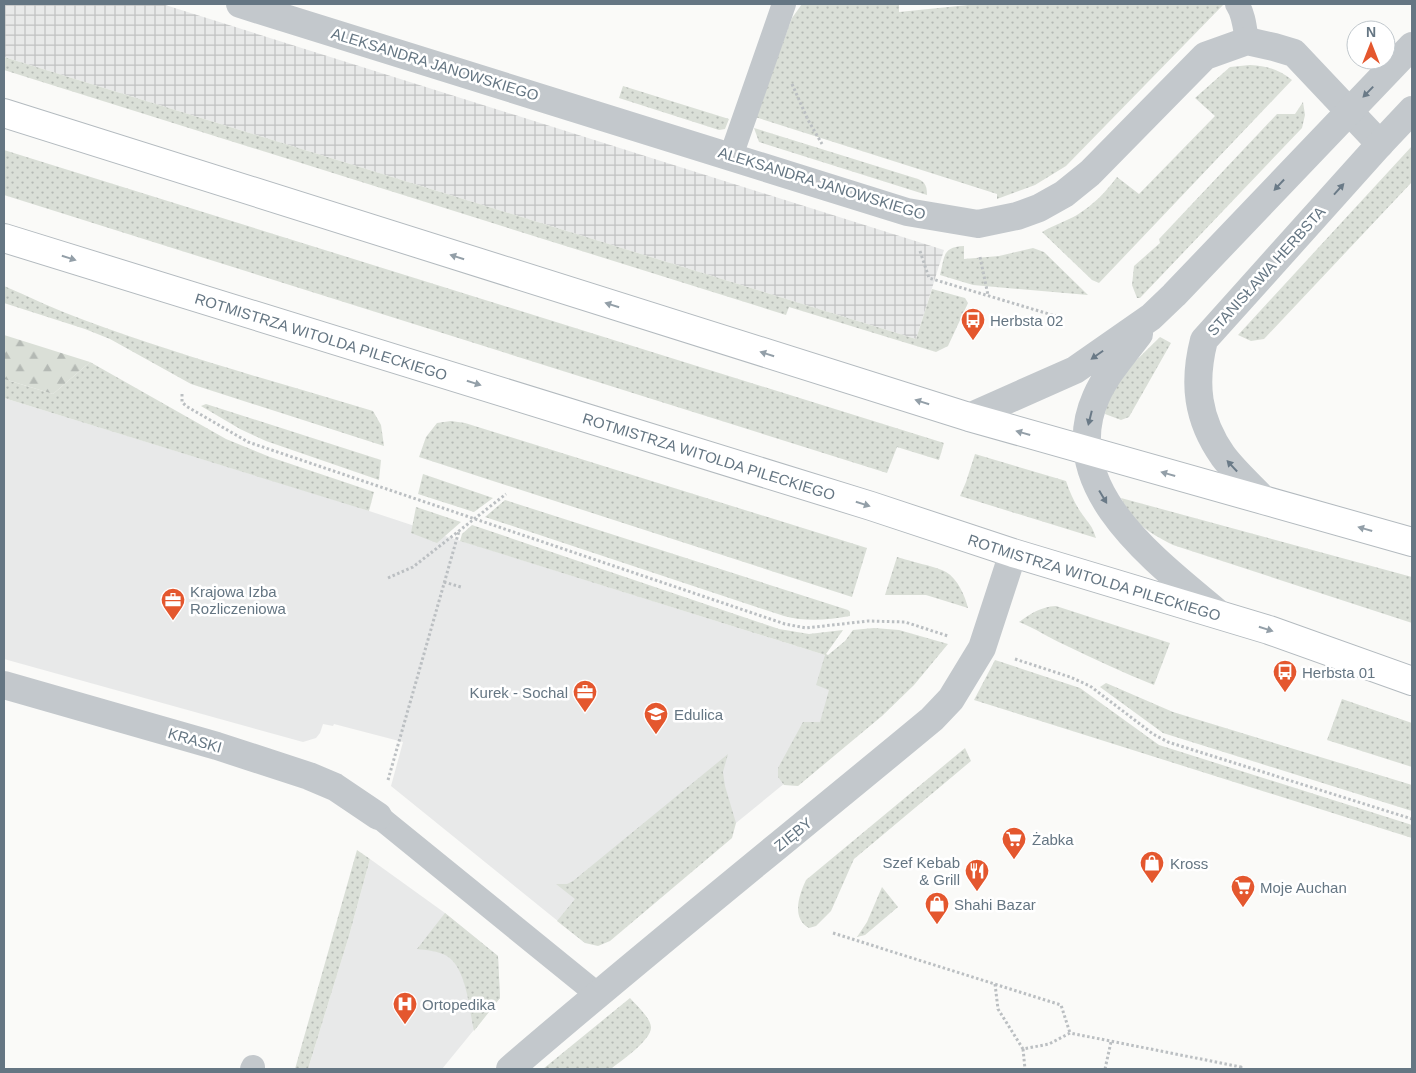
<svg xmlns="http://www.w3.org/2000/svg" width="1416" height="1073" font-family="Arial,sans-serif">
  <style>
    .built { fill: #e8e9e9 }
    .industrial { fill: url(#industrial-grid) }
    .grass { fill: url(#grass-dots) }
    .forest { fill: url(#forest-firs) }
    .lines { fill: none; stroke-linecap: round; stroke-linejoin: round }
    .secondary-casing { stroke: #b3babf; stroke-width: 30 }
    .path { stroke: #bbbfc2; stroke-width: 3; stroke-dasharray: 2.5 2.5; stroke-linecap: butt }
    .service { stroke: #c3c8cc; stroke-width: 24 }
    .minor { stroke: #c3c8cc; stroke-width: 28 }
    .tertiary { stroke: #c3c8cc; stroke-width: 28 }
    .secondary { stroke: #fff; stroke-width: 28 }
    .oneway { fill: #6a7a87 }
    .oneway2 { fill: #939fa8 }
    .labels { text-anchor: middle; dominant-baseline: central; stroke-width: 5; stroke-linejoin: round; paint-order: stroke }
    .street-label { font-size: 15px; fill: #657683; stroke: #fff }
    .poi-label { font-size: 15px; fill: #657683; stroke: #fff; text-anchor: start }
  </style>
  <defs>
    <pattern id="industrial-grid" width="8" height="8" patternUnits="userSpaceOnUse" patternTransform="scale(1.25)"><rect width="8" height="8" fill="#e8e9e9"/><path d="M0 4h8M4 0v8" fill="none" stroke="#c0c1c2"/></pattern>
    <pattern id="grass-dots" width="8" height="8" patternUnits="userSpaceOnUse" patternTransform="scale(1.25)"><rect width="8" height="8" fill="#dadfd7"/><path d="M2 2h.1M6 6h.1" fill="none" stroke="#b4b9b4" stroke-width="1.8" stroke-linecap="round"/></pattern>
    <pattern id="forest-firs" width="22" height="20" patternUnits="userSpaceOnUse" patternTransform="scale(1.25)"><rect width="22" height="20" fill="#dadfd7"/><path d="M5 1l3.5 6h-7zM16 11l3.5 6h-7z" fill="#b4b9b4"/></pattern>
  </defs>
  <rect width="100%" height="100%" fill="#fafaf8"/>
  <path class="built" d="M 4,398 L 351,505 L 445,536 L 825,655 L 867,716 L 736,823 L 585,943 L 391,786 L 403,742 L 334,724 L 333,726 L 323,724 L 320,733 L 316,738 L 303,742 L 4,659 Z
    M 370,859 L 445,913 L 498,956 L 500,998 L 442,1069 L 308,1069 L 349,936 Z"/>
  <path class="industrial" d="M 4,4 L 162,4 L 944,250 L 916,339 L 4,57 Z"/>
  <path class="grass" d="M 802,4 L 899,4 L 899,12 L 978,4 L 1224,4 L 1066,166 L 1035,185 L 997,199 L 997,194 L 755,117 L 792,18 Z
    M 4,57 L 916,339 L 932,289 L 965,298 L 968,303 L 948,346 L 936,352 L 789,307 L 786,315 L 4,70 Z
    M 1250,65 C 1267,66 1278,69 1292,80 L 1099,283 L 1092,280 L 1042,232 C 1054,225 1066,221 1077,215 C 1093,205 1106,192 1117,177 L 1139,194 L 1215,116 L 1195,98 L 1230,67 Z
    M 623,86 L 729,119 L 725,129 L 719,130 L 619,98 Z
    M 1303,102 L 1305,115 L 1302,128 L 1140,298 L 1137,298 L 1132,285 L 1134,266 L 1160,243 L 1159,239 L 1277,114 L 1295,114 Z
    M 754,128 L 918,179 C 926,182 927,188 927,195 L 759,142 Z
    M 1412,146 L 1412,182 L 1264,339 L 1251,341 L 1238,335 Z
    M 4,150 L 944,443 L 939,460 L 897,447 L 887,473 L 4,195 Z
    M 964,246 L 964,259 L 999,256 L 1033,248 L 1044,252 L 1088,295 L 973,285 L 940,275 C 945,256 942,247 964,246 Z
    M 4,286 C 30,297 56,310 84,320 C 178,355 276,382 373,411 L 381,425 L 384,446 L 191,384 L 110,339 L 85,329 L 4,303 Z
    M 1160,337 L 1171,343 L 1129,417 L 1121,420 L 1105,414 L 1108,388 Z
    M 90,362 L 226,439 L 270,457 L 374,492 L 369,511 L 4,398 L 4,379 L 53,394 Z
    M 206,404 L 381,460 L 379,480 L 266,441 L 240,429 L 201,406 Z
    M 451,421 L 465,423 L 867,548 L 852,597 L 419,457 L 426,437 L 437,423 Z
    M 975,454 L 1066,481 C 1070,493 1075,504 1082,514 C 1089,524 1092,525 1096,538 L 960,496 L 966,482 Z
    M 423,474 L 493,498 L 474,512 L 418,494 Z
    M 1121,498 L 1412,577 L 1412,623 L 1173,545 C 1148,532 1134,524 1121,498 Z
    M 505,500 L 848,610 L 850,612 L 850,616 C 827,620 806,622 784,616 L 485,517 Z
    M 416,507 L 461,522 L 437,543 L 411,533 Z
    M 472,525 L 779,629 L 809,634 L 843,630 L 826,654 L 828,655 L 845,641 L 853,630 L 874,628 L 899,630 L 948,644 L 914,685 L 882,716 L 798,786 L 784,785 L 778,777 L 778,768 L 803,722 L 820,722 L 829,690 L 816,685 L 825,655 L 460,541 L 462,534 Z
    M 897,557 C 909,561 937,567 946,572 C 958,579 965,596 968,608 L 926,595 L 885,595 Z
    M 1056,606 L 1170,643 L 1154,685 C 1124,673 1094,659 1065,645 C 1049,638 1035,628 1019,622 C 1032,613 1040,607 1056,606 Z
    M 995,660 L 1080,688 L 1159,745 L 1412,825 L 1412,838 L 974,700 Z
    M 1106,683 L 1173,712 L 1412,785 L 1412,811 L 1163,733 L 1100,687 Z
    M 1342,699 L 1412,723 L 1412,767 L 1327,740 Z
    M 965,748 L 971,761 L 854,859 L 831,911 L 816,926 L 809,928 C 791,918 799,895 806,880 Z
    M 728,754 L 723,772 L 725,786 L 736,823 L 732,838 L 610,941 L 598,946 L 585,943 L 557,921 L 575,899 L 556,884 L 567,884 L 573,881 Z
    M 357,850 L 370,859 L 349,936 L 308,1069 L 295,1069 Z
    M 882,887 L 898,907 L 865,935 L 857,937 L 867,922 Z
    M 445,913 L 498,956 L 500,998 L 474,1031 C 469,1009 467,969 447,956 C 438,951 426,950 417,949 Z
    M 630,998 C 636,1005 650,1017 651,1027 C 652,1040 621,1061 611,1069 L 543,1069 Z"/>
  <path class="forest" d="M 4,335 L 90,362 L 53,394 L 4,379 Z"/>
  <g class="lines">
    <defs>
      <g id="secondary">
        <path d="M 4,113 L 969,417 L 1412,542"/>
        <path id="s1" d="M 4,238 L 871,506 L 1013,553 L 1269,630 L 1412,681"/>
      </g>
    </defs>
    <use href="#secondary" class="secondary-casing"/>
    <path class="path" d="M 792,84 L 808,120 L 822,144
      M 920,251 L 929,278 L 1059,317
      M 980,257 L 988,295
      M 182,394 L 182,402 L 186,406 L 248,442 L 785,624 L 806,628 L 868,621 L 905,622 L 948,636
      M 388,578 L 413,567 L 506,494
      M 444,582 L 461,587
      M 1015,659 L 1070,677 L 1090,686 L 1153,734 L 1168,742 L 1412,819
      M 388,780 L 459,531
      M 833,933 L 1061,1005 L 1070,1033
      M 995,984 L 998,1009 L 1023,1049 L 1049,1044 L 1070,1033 L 1241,1067 L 1240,1069
      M 1023,1049 L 1025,1069
      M 1105,1069 L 1111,1042"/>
    <path class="service" d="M 1237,4 C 1244,14 1245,29 1247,41
      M 731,156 L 784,4
      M 378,816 L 597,994
      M 252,1069 L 253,1067"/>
    <path class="minor" d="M 240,4 L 907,212 L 978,224 L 1017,216 L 1039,208 L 1064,194 L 1090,173 L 1205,56 L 1247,41 L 1274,47 L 1294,53 L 1380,144
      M 4,685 L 217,746 L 309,776 L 335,787 L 378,816
      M 510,1069 C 648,950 791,836 932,719 L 951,699 L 982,648 L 1013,553"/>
    <path class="tertiary" d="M 1139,334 C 1124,354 1106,374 1096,397 C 1055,489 1159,563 1219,614
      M 969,417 L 1075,370 L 1151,317 L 1174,295 L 1412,46
      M 1265,501 C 1251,486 1235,472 1223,456 C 1197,419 1193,383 1204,340 L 1380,144 L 1412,110"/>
    <use href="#secondary" class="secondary"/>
  </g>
  <defs><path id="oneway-solid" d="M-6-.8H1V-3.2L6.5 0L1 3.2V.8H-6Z" transform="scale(1.25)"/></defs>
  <g class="oneway">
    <use href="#oneway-solid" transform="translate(1368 92) rotate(134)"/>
    <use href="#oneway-solid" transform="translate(1279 185) rotate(133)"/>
    <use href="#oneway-solid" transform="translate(1339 189) rotate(-48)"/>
    <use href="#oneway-solid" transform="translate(1097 355) rotate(145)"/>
    <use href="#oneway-solid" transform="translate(1090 418) rotate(104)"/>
    <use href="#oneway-solid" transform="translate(1232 466) rotate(-133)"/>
    <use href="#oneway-solid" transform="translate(1103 497) rotate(59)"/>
  </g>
  <g class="oneway2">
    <use href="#oneway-solid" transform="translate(457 257) rotate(-162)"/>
    <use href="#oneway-solid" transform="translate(69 258) rotate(17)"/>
    <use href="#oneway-solid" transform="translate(612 305) rotate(-162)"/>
    <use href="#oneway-solid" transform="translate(767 354) rotate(-162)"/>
    <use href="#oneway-solid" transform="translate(474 383) rotate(17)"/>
    <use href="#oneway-solid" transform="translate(922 402) rotate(-163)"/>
    <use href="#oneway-solid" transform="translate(1023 433) rotate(-164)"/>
    <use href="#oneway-solid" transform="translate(1168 474) rotate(-164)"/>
    <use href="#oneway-solid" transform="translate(863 504) rotate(17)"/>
    <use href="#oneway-solid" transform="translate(1365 529) rotate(-164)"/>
    <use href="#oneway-solid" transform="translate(1266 629) rotate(18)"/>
  </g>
  <defs>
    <symbol id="bus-pin" viewBox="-11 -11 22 30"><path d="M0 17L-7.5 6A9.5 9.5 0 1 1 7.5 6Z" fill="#e4572e" stroke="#fff"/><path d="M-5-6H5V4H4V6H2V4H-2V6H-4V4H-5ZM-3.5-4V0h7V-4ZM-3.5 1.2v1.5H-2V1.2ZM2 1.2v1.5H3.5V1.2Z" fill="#fff"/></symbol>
    <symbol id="office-pin" viewBox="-11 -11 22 30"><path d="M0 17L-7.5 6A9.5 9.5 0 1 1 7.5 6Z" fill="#e4572e" stroke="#fff"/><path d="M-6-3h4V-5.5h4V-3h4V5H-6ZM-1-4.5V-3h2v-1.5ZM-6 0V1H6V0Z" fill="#fff"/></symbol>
    <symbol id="school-pin" viewBox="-11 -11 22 30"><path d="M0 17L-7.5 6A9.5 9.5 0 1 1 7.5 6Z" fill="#e4572e" stroke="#fff"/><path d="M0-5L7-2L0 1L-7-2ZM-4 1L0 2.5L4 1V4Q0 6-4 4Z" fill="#fff"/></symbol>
    <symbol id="supermarket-pin" viewBox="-11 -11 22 30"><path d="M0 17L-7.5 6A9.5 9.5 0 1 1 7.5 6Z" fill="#e4572e" stroke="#fff"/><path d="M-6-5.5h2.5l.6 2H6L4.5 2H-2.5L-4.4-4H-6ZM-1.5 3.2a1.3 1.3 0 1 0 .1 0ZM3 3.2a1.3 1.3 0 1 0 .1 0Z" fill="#fff"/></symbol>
    <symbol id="shop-pin" viewBox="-11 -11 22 30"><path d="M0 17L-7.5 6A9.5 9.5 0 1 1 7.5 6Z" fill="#e4572e" stroke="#fff"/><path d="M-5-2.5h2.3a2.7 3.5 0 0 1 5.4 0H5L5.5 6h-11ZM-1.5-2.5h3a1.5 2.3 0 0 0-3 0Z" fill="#fff"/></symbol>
    <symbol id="restaurant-pin" viewBox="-11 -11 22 30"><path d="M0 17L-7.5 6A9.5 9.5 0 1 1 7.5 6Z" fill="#e4572e" stroke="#fff"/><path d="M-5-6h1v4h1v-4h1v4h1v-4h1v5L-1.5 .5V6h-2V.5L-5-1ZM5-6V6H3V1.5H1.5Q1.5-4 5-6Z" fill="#fff"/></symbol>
    <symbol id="hospital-pin" viewBox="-11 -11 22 30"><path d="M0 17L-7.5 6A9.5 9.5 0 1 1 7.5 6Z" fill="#e4572e" stroke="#fff"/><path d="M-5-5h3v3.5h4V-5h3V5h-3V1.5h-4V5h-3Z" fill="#fff"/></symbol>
  </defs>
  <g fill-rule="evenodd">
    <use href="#bus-pin" x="959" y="306" width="28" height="38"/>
    <use href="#office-pin" x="159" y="586" width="28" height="38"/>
    <use href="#bus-pin" x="1271" y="658" width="28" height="38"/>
    <use href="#office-pin" x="571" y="678" width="28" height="38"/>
    <use href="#school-pin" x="642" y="700" width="28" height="38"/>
    <use href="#supermarket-pin" x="1000" y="825" width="28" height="38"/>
    <use href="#shop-pin" x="1138" y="849" width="28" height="38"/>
    <use href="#restaurant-pin" x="963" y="857" width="28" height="38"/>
    <use href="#supermarket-pin" x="1229" y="873" width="28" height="38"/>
    <use href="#shop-pin" x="923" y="890" width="28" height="38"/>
    <use href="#hospital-pin" x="391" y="990" width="28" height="38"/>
  </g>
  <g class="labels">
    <g class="street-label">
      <text transform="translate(435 64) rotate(17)">ALEKSANDRA JANOWSKIEGO</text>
      <text transform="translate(822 183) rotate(17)">ALEKSANDRA JANOWSKIEGO</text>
      <text transform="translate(1266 271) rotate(-48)">STANISŁAWA HERBSTA</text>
      <text stroke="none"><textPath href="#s1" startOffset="332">ROTMISTRZA WITOLDA PILECKIEGO</textPath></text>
      <text stroke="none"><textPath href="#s1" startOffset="738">ROTMISTRZA WITOLDA PILECKIEGO</textPath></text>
      <text stroke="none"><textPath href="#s1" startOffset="1142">ROTMISTRZA WITOLDA PILECKIEGO</textPath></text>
      <text transform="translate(195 740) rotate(16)">KRASKI</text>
      <text transform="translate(793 834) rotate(-39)">ZIĘBY</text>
    </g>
    <g class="poi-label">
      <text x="990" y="320">Herbsta 02</text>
      <text x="190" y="591">Krajowa Izba<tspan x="190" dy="17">Rozliczeniowa</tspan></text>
      <text x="1302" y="672">Herbsta 01</text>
      <text x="568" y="692" text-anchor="end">Kurek - Sochal</text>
      <text x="674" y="714">Edulica</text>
      <text x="1032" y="839">Żabka</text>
      <text x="960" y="862" text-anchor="end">Szef Kebab<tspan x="960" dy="17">&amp; Grill</tspan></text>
      <text x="1170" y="863">Kross</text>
      <text x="1260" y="887">Moje Auchan</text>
      <text x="954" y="904">Shahi Bazar</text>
      <text x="422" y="1004">Ortopedika</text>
    </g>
  </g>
  <rect width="1416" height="1073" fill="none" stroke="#657683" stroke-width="10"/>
  <g transform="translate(1371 45)"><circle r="24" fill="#ffffff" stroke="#c1c8cd"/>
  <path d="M0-4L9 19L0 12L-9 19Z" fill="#e4572e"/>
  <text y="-8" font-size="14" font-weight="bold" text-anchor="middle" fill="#657683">N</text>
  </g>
</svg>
